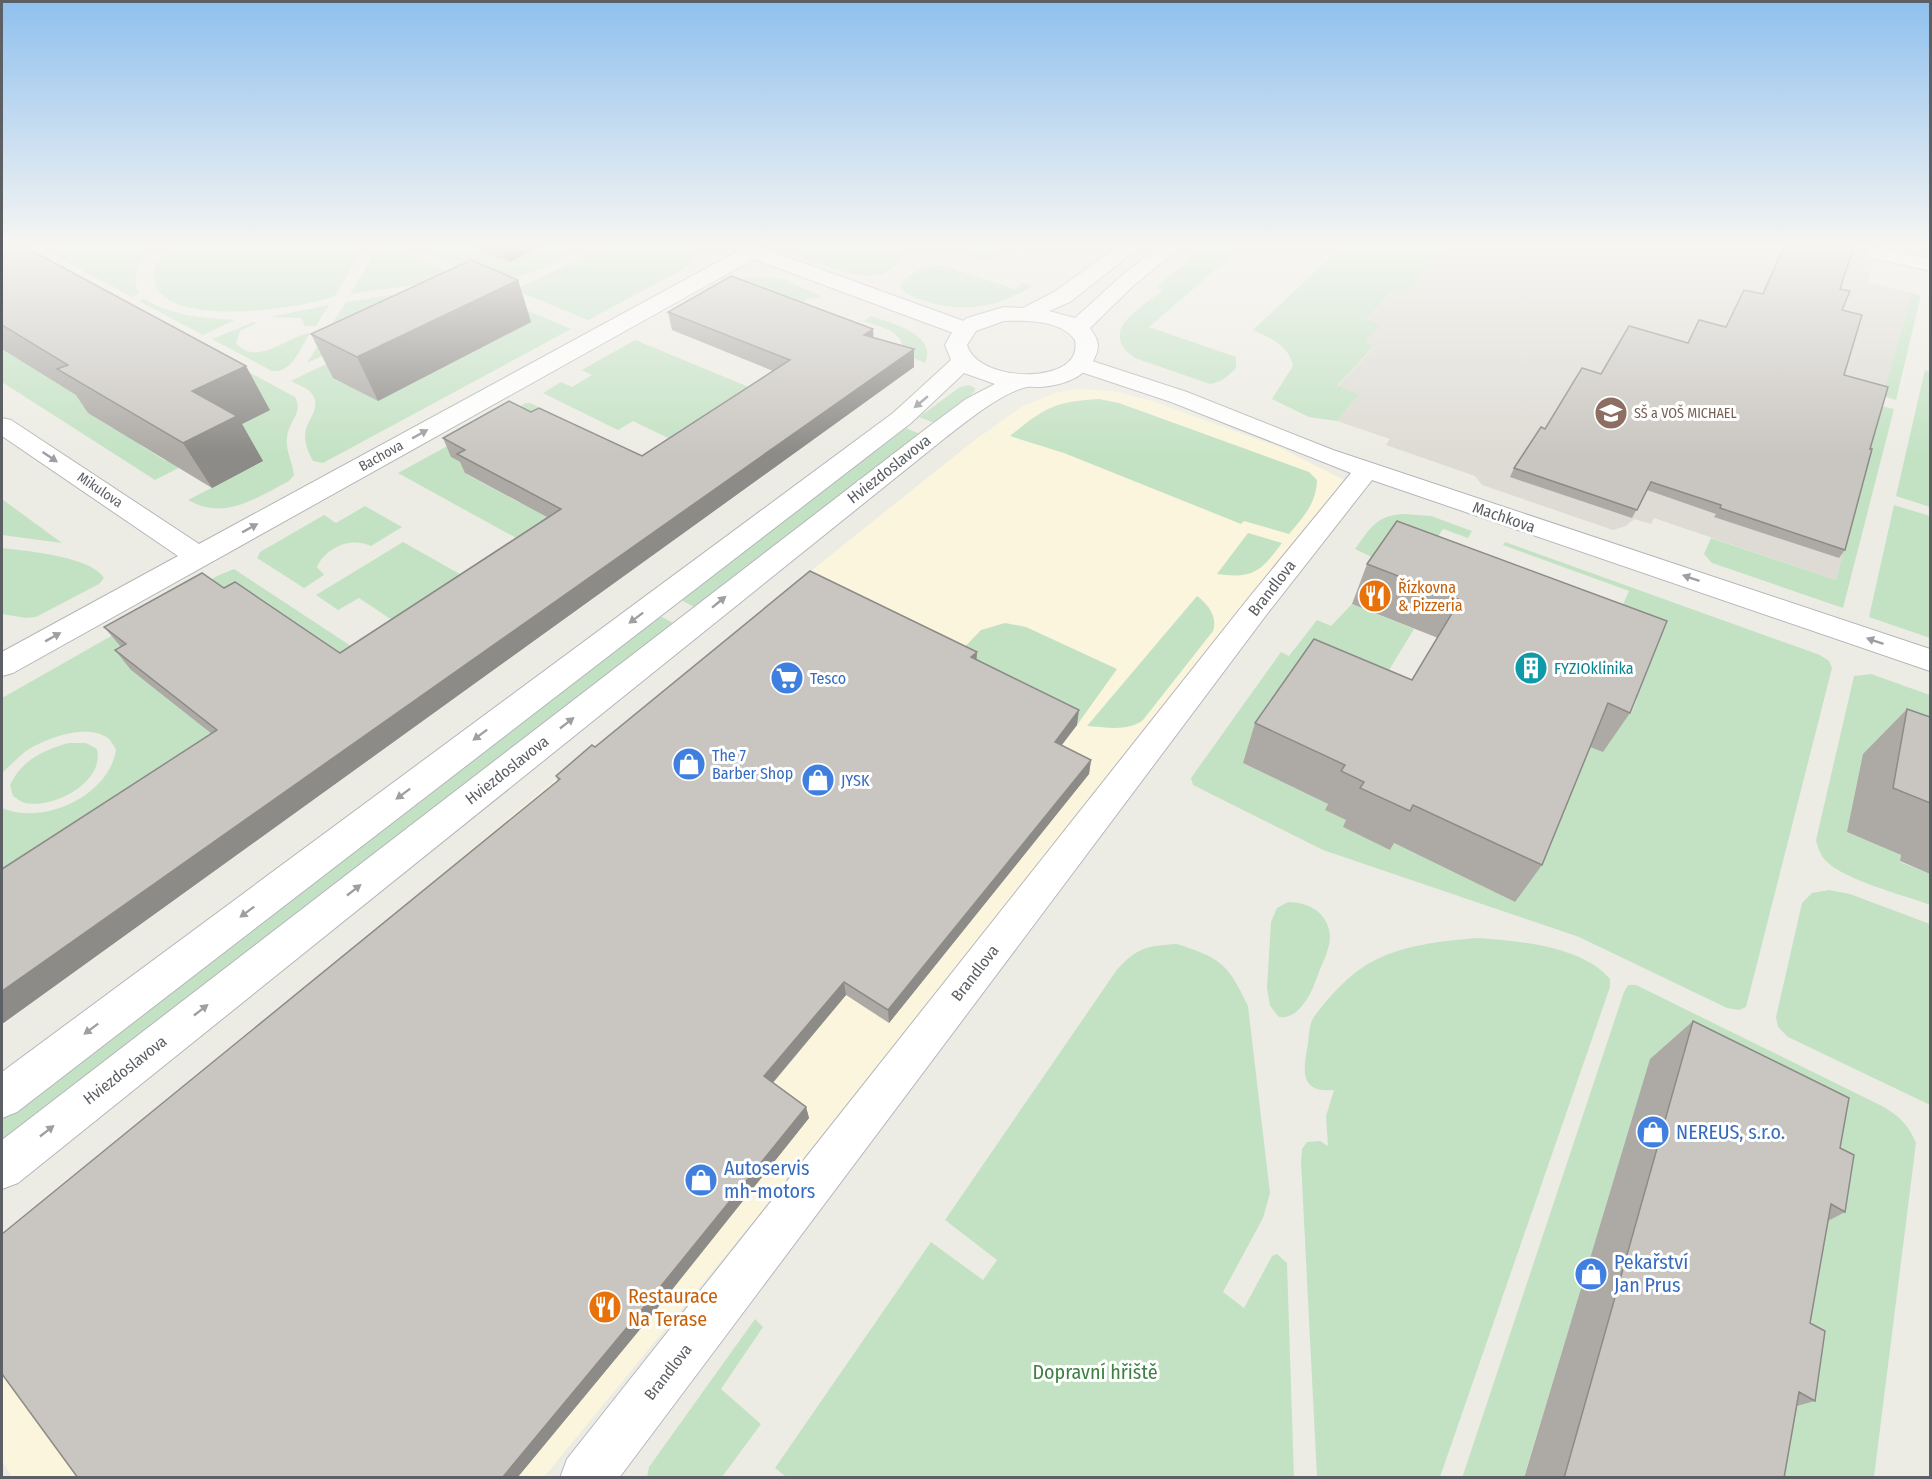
<svg xmlns="http://www.w3.org/2000/svg" width="1932" height="1479" font-family="'Fira Sans Condensed',sans-serif">
  <style>
    .commercial { fill: #faf5dc }
    .education { fill: #dddbd3 }
    .green { fill: #c3e2c4; fill-rule: evenodd }
    .lines { fill: none; stroke-linecap: round; stroke-linejoin: round }
    .minor-casing { stroke: #b5b6ba; stroke-width: 2 }
    .tertiary-casing { stroke: #b5b6ba; stroke-width: 2 }
    .minor { fill: #fff; fill-rule: evenodd }
    .tertiary { fill: #fff; fill-rule: evenodd }
    .wall { fill: #adaaa6 }
    .shaded-wall { fill: #8d8b87 }
    .building { fill: #c9c6c1; stroke: #8d8b87; stroke-width: 1.5 }
    .oneway { fill: #9d9fa1 }
    .labels { text-anchor: middle; dominant-baseline: central; stroke-width: 6; stroke-linejoin: round; paint-order: stroke }
    .far-education-label { font-size: 14px; fill: #785e54; stroke: #fff; text-anchor: start }
    .far-street-label { font-size: 14px; fill: #5c5f63; stroke: #fff }
    .street-label { font-size: 16px; fill: #5c5f63; stroke: #fff }
    .food-label { font-size: 16px; fill: #c56008; stroke: #fff; text-anchor: start }
    .culture-label { font-size: 16px; fill: #0d838f; stroke: #fff; text-anchor: start }
    .shop-label { font-size: 16px; fill: #366cbe; stroke: #fff; text-anchor: start }
    .near-shop-label { font-size: 20px; fill: #366cbe; stroke: #fff; text-anchor: start }
    .near-food-label { font-size: 20px; fill: #c56008; stroke: #fff; text-anchor: start }
    .near-park-label { font-size: 20px; fill: #3e8143; stroke: #fff }
  </style>
  <rect width="100%" height="100%" fill="#edece4"/>
  <path class="commercial" d="M 1078,389 L 1113,391 L 1149,400 L 1279,447 L 1346,481 L 861,1090 L 544,1477 L 12,1477 L 2,1461 L 2,1237 L 737,630 L 976,439 L 1023,406 L 1055,393 Z"/>
  <path class="education" d="M 1445,247 L 1878,248 L 1867,282 L 1912,293 L 1836,580 L 1654,518 L 1651,524 L 1634,519 L 1626,526 L 1613,530 L 1482,485 L 1475,476 L 1386,445 L 1390,439 L 1337,421 L 1359,394 L 1337,387 L 1374,347 L 1364,343 L 1365,320 L 1394,291 L 1405,294 Z"/>
  <path class="green" d="M 45,247 L 158,247 C 140,262 130,269 139,294 L 132,297 L 46,251 Z
    M 173,247 L 356,247 L 360,254 L 335,296 C 298,309 187,325 159,292 C 153,284 154,274 155,265 Z
    M 371,247 L 389,247 L 463,278 L 350,294 L 370,260 Z
    M 413,247 L 471,247 L 509,262 L 541,247 L 587,247 C 556,262 517,286 482,276 C 458,270 435,256 413,247 Z
    M 604,247 L 689,247 L 695,254 L 689,266 L 588,320 L 515,290 Z
    M 804,247 L 882,247 L 903,254 L 903,257 C 885,286 852,275 826,266 C 815,263 803,260 797,251 Z
    M 962,247 L 981,247 L 1004,254 C 991,260 981,261 967,257 Z
    M 1204,247 L 1242,247 L 1149,327 L 1236,357 L 1236,368 C 1228,376 1222,382 1210,384 L 1135,358 C 1096,331 1141,308 1163,290 L 1156,287 Z
    M 1341,247 L 1445,247 L 1405,295 L 1393,291 L 1366,319 L 1380,325 L 1364,342 L 1374,346 L 1337,386 L 1359,394 L 1337,421 L 1309,417 L 1272,399 L 1293,366 C 1289,345 1270,338 1253,330 Z
    M 22,251 L 295,397 C 304,413 288,422 287,437 C 285,450 293,463 294,475 L 289,481 C 256,498 225,521 188,500 L 262,462 L 230,442 L 155,480 L 2,382 L 2,339 L 63,374 L 89,413 L 112,428 L 119,425 L 146,442 L 140,445 L 166,461 L 256,417 Z
    M 940,265 L 1015,289 L 1023,283 L 1032,286 C 999,307 965,313 928,302 C 919,299 909,296 902,290 L 901,283 C 912,272 924,266 940,265 Z
    M 759,277 L 784,279 L 820,296 L 813,299 L 809,298 L 784,313 L 729,285 L 739,279 Z
    M 463,284 L 467,288 L 307,363 L 346,302 Z
    M 478,290 L 571,329 L 323,463 L 313,461 C 308,452 303,440 306,429 C 309,419 319,409 314,397 C 311,389 298,385 291,381 Z
    M 1912,293 L 1921,295 L 1896,400 L 1883,396 Z
    M 144,299 C 173,316 202,318 235,320 L 203,335 L 139,301 Z
    M 329,305 L 316,326 L 305,326 L 301,318 L 270,317 Z
    M 871,316 C 890,323 938,334 925,363 L 911,357 L 915,354 L 903,349 C 902,330 879,327 864,321 Z
    M 254,322 L 256,323 L 240,331 L 236,343 C 256,368 290,335 310,333 C 301,347 292,374 272,371 L 212,339 Z
    M 635,340 L 768,395 L 640,480 L 451,457 L 473,469 L 466,474 L 520,503 L 528,499 L 574,523 L 536,549 L 398,473 L 526,403 L 530,403 L 643,457 L 670,439 L 633,421 L 618,430 L 543,393 L 561,382 L 572,387 L 592,375 L 582,370 Z
    M 1925,370 L 1930,372 L 1930,507 L 1896,496 Z
    M 969,385 L 975,388 L 974,392 L 934,423 L 919,417 L 960,387 Z
    M 1099,399 L 1119,403 L 1309,472 L 1317,480 C 1316,504 1304,516 1289,534 L 1244,521 L 1241,524 L 1064,453 L 1010,436 C 1045,408 1052,402 1099,399 Z
    M 1881,406 L 1894,409 L 1843,608 L 1712,563 L 1704,554 L 1711,538 L 1836,580 Z
    M 906,428 L 920,434 L 696,608 L 681,600 Z
    M 2,499 L 62,543 L 2,535 Z
    M 1894,505 L 1930,516 L 1930,638 L 1869,617 Z
    M 365,506 L 402,527 L 371,546 C 351,536 325,548 317,567 L 324,575 L 304,588 L 257,558 L 260,552 L 324,515 L 336,523 Z
    M 1404,514 L 1431,516 L 1472,531 L 1468,538 L 1443,529 L 1428,552 L 1378,560 L 1355,549 C 1371,527 1377,515 1404,514 Z
    M 1248,533 L 1282,543 C 1261,571 1254,579 1217,574 Z
    M 403,542 L 481,586 L 341,679 L 121,646 L 142,663 L 131,670 L 149,684 L 160,678 L 167,698 L 186,713 L 197,706 L 240,740 L 2,901 L 2,808 C 43,826 109,796 116,750 C 114,746 111,741 108,738 C 86,723 46,738 26,751 C 17,758 10,766 2,773 L 2,698 L 217,576 L 234,569 L 351,646 L 392,620 L 359,598 L 338,610 L 316,595 Z
    M 1505,542 L 1820,655 L 1829,661 L 1832,668 L 1746,1007 L 1739,1010 L 1727,1008 L 1579,937 L 1323,850 L 1193,785 L 1191,778 L 1281,652 L 1289,656 L 1317,620 L 1331,626 L 1352,604 L 1414,629 L 1378,688 L 1620,710 L 1631,714 L 1637,699 L 1626,694 L 1613,626 L 1629,591 L 1503,545 ZM 1243,763 L 1559,799 L 1515,902 L 1394,843 L 1390,849 L 1344,827 L 1347,820 L 1325,810 L 1328,804 Z
    M 2,548 C 25,551 91,556 104,578 L 99,584 L 36,617 L 26,618 L 2,614 Z
    M 1197,596 C 1208,604 1218,617 1213,631 L 1143,720 C 1128,732 1105,727 1087,726 Z
    M 660,616 L 675,624 L 2,1148 L 2,1119 Z
    M 1005,623 L 1026,627 L 1117,669 L 1077,725 L 985,679 L 956,656 L 981,630 Z
    M 1871,674 L 1930,695 L 1930,774 L 1847,832 L 1901,855 L 1900,862 L 1930,874 L 1930,905 C 1904,895 1844,880 1826,861 C 1820,855 1818,848 1816,840 L 1854,676 Z
    M 69,743 L 86,743 L 97,749 C 105,782 54,809 25,803 C 21,802 16,798 13,796 L 10,785 C 22,760 43,750 69,743 Z
    M 1829,890 L 1850,894 L 1930,924 L 1930,1105 L 1788,1037 L 1778,1027 L 1776,1017 L 1802,903 L 1812,893 Z
    M 1288,902 C 1309,902 1329,913 1330,937 C 1330,948 1323,962 1319,972 C 1314,986 1308,1002 1296,1012 C 1291,1016 1285,1018 1279,1017 L 1270,1006 L 1267,988 L 1271,922 L 1277,908 Z
    M 1478,938 C 1519,941 1582,946 1610,979 L 1610,987 L 1440,1477 L 1317,1477 L 1301,1162 L 1302,1149 L 1307,1142 L 1320,1141 L 1328,1146 L 1326,1116 L 1334,1090 C 1299,1093 1303,1070 1308,1044 C 1309,1035 1309,1024 1314,1017 C 1329,996 1351,972 1375,960 C 1408,944 1442,941 1478,938 Z
    M 1177,944 C 1221,958 1228,964 1248,1006 L 1270,1193 L 1263,1218 L 1223,1292 L 1244,1308 L 1272,1256 L 1277,1254 L 1287,1263 L 1294,1477 L 786,1477 L 775,1468 L 931,1242 L 983,1280 L 997,1260 L 945,1220 L 1116,971 C 1137,947 1147,946 1177,944 Z
    M 1628,985 L 1636,985 L 1882,1106 C 1899,1116 1908,1124 1916,1143 L 1874,1477 L 1726,1477 L 1651,1059 L 1524,1477 L 1462,1478 L 1624,992 Z
    M 755,1319 L 763,1327 L 721,1389 L 761,1424 L 722,1477 L 647,1477 L 649,1467 Z"/>
  <g class="lines">
    <defs>
      <path id="minor" d="M 731,247 L 770,247 L 768,250 L 972,324 L 975,329 L 972,334 L 964,336 L 956,334 L 754,259 L 13,673 L 2,676 L 2,652 L 178,556 L 2,436 L 2,418 L 11,420 L 199,544 L 736,252 Z
        M 1876,247 L 1930,259 L 1930,271 L 1869,257 L 1866,253 L 1869,249 Z
        M 1080,357 L 1187,392 L 1333,450 L 1930,649 L 1930,671 L 1372,480 L 1267,614 L 619,1478 L 560,1478 L 567,1459 L 1247,600 L 1351,473 L 1171,402 L 1072,369 L 1068,364 L 1072,359 Z"/>
      <path id="tertiary" d="M 1117,247 L 1140,247 L 1070,302 L 1049,311 L 1075,318 L 1119,278 L 1158,247 L 1181,247 L 1133,286 L 1090,328 C 1097,338 1101,345 1095,357 C 1086,378 1062,385 1041,387 C 1035,387 1028,386 1023,388 C 997,396 966,422 945,438 L 18,1183 L 2,1189 L 2,1140 L 927,428 L 966,399 L 995,384 L 964,373 L 911,423 L 17,1112 L 2,1118 L 2,1072 L 893,413 L 951,360 L 945,345 L 955,327 L 967,318 L 1004,307 L 1023,308 L 1054,292 ZM 1004,321 C 1026,320 1061,320 1075,340 C 1076,346 1076,352 1072,358 C 1054,384 976,378 967,345 L 976,331 Z"/>
    </defs>
    <use href="#minor" class="minor-casing"/>
    <use href="#tertiary" class="tertiary-casing"/>
    <use href="#minor" class="minor"/>
    <use href="#tertiary" class="tertiary"/>
  </g>
  <path class="wall" d="M 2,247 L 270,410 L 242,424 L 263,461 L 212,488 L 88,413 L 76,395 L 2,349 Z
    M 472,247 L 541,247 L 509,262 Z
    M 1783,247 L 1854,247 L 1840,289 L 1842,310 L 1844,375 L 1870,449 L 1845,550 L 1839,558 L 1714,517 L 1716,514 L 1647,490 L 1632,518 L 1510,477 L 1514,468 L 1545,429 L 1601,374 L 1688,342 L 1726,327 L 1744,290 L 1762,294 Z
    M 518,280 L 531,322 L 378,401 L 333,378 L 311,334 Z
    M 668,312 L 873,329 L 873,338 L 914,367 L 2,1024 L 2,869 L 212,734 L 131,670 L 115,650 L 121,647 L 104,627 L 224,588 L 340,653 L 547,517 L 465,473 L 460,462 L 451,457 L 443,438 L 531,412 L 642,456 L 773,371 L 672,330 Z
    M 1397,521 L 1630,713 L 1603,752 L 1590,747 L 1542,865 L 1515,902 L 1394,843 L 1390,850 L 1343,827 L 1346,820 L 1325,810 L 1328,804 L 1243,763 L 1255,723 L 1412,680 L 1438,638 L 1352,604 L 1367,564 Z
    M 977,652 L 976,660 L 1077,725 L 1062,745 L 1091,760 L 1089,774 L 889,1023 L 846,995 L 773,1083 L 806,1107 L 809,1118 L 651,1316 L 517,1478 L 78,1478 L 558,781 L 556,776 L 595,747 Z
    M 1907,709 L 1930,717 L 1930,874 L 1900,861 L 1901,855 L 1847,832 L 1863,754 Z
    M 1693,1021 L 1840,1148 L 1845,1212 L 1828,1221 L 1810,1323 L 1815,1401 L 1797,1406 L 1784,1478 L 1524,1478 L 1650,1059 Z"/>
  <path class="shaded-wall" d="M 504,247 L 541,247 L 509,262 Z
    M 518,280 L 531,322 L 378,401 L 357,357 Z
    M 873,329 L 874,347 L 864,335 Z
    M 914,349 L 914,367 L 2,1024 L 2,991 Z
    M 246,366 L 270,410 L 242,424 L 263,461 L 212,488 L 183,443 L 192,391 Z
    M 977,652 L 976,666 L 971,657 Z
    M 1079,710 L 1077,725 L 1053,756 L 1055,742 Z
    M 1091,760 L 1089,774 L 889,1023 L 888,1010 Z
    M 844,982 L 846,995 L 768,1088 L 764,1076 Z
    M 806,1107 L 809,1118 L 651,1316 L 517,1478 L 502,1478 Z"/>
  <path class="building" d="M 2,247 L 25,247 L 246,366 L 192,391 L 237,416 L 183,443 L 57,369 L 68,365 L 2,325 Z
    M 1784,247 L 1854,247 L 1840,289 L 1850,291 L 1842,310 L 1862,315 L 1844,375 L 1888,387 L 1870,449 L 1872,449 L 1845,550 L 1720,508 L 1721,505 L 1651,482 L 1637,510 L 1514,468 L 1541,427 L 1545,429 L 1582,368 L 1601,374 L 1629,326 L 1688,343 L 1699,320 L 1726,327 L 1744,290 L 1763,294 Z
    M 471,260 L 518,280 L 357,357 L 311,334 Z
    M 731,276 L 873,329 L 864,335 L 914,349 L 2,991 L 2,869 L 217,730 L 115,650 L 126,644 L 104,627 L 202,573 L 224,588 L 235,582 L 340,653 L 561,509 L 457,454 L 465,450 L 443,438 L 509,401 L 531,412 L 539,408 L 642,456 L 790,360 L 668,312 Z
    M 1397,521 L 1667,621 L 1630,713 L 1608,703 L 1542,865 L 1413,805 L 1410,811 L 1360,788 L 1364,782 L 1341,771 L 1345,765 L 1255,723 L 1314,639 L 1412,680 L 1460,600 L 1367,564 Z
    M 810,571 L 977,652 L 971,657 L 1079,710 L 1055,742 L 1091,760 L 888,1010 L 844,982 L 764,1076 L 806,1107 L 644,1307 L 502,1478 L 78,1478 L 2,1374 L 2,1234 L 560,779 L 556,776 L 592,745 L 595,747 Z
    M 1907,709 L 1930,717 L 1930,803 L 1893,788 Z
    M 1693,1021 L 1849,1098 L 1840,1148 L 1854,1155 L 1845,1212 L 1831,1204 L 1810,1323 L 1825,1331 L 1815,1401 L 1799,1392 L 1784,1478 L 1564,1478 Z"/>
  <defs><path id="oneway-solid" d="M-6-.8H1V-3.2L6.5 0L1 3.2V.8H-6Z" transform="scale(1.5)"/></defs>
  <g class="oneway">
    <use href="#oneway-solid" transform="translate(921 402) rotate(140)"/>
    <use href="#oneway-solid" transform="translate(420 434) rotate(-29)"/>
    <use href="#oneway-solid" transform="translate(50 457) rotate(34)"/>
    <use href="#oneway-solid" transform="translate(250 528) rotate(-29)"/>
    <use href="#oneway-solid" transform="translate(1691 578) rotate(-161)"/>
    <use href="#oneway-solid" transform="translate(719 602) rotate(-39)"/>
    <use href="#oneway-solid" transform="translate(636 618) rotate(143)"/>
    <use href="#oneway-solid" transform="translate(53 637) rotate(-29)"/>
    <use href="#oneway-solid" transform="translate(1875 641) rotate(-161)"/>
    <use href="#oneway-solid" transform="translate(567 723) rotate(-38)"/>
    <use href="#oneway-solid" transform="translate(480 735) rotate(143)"/>
    <use href="#oneway-solid" transform="translate(403 794) rotate(143)"/>
    <use href="#oneway-solid" transform="translate(354 890) rotate(-38)"/>
    <use href="#oneway-solid" transform="translate(247 912) rotate(143)"/>
    <use href="#oneway-solid" transform="translate(201 1010) rotate(-38)"/>
    <use href="#oneway-solid" transform="translate(91 1029) rotate(143)"/>
    <use href="#oneway-solid" transform="translate(47 1131) rotate(-38)"/>
  </g>
  <linearGradient id="sky" x2="0" y2="1"><stop stop-color="#8fc0ee"/><stop offset="0.54" stop-color="#f7f6f3"/><stop offset="1" stop-color="#f7f6f3" stop-opacity="0"/></linearGradient>
  <rect width="1932" height="454" fill="url(#sky)"/>
  <defs>
    <symbol id="university-disc" viewBox="-11 -11 22 22"><circle r="9.5" fill="#8d6e63" stroke="#fff"/><path d="M0-5L7-2L0 1L-7-2ZM-4 1L0 2.5L4 1V4Q0 6-4 4Z" fill="#fff"/></symbol>
    <symbol id="restaurant-disc" viewBox="-11 -11 22 22"><circle r="9.5" fill="#e8710a" stroke="#fff"/><path d="M-5-6h1v4h1v-4h1v4h1v-4h1v5L-1.5 .5V6h-2V.5L-5-1ZM5-6V6H3V1.5H1.5Q1.5-4 5-6Z" fill="#fff"/></symbol>
    <symbol id="building-disc" viewBox="-11 -11 22 22"><circle r="9.5" fill="#0f9aa8" stroke="#fff"/><path d="M-4-6H4V6H1V3H-1V6H-4ZM-2.5-4.3h1.7v1.8h-1.7ZM.8-4.3h1.7v1.8H.8ZM-2.5-1h1.7V.8h-1.7ZM.8-1h1.7V.8H.8Z" fill="#fff"/></symbol>
    <symbol id="supermarket-disc" viewBox="-11 -11 22 22"><circle r="9.5" fill="#3f7fe0" stroke="#fff"/><path d="M-6-5.5h2.5l.6 2H6L4.5 2H-2.5L-4.4-4H-6ZM-1.5 3.2a1.3 1.3 0 1 0 .1 0ZM3 3.2a1.3 1.3 0 1 0 .1 0Z" fill="#fff"/></symbol>
    <symbol id="shop-disc" viewBox="-11 -11 22 22"><circle r="9.5" fill="#3f7fe0" stroke="#fff"/><path d="M-5-2.5h2.3a2.7 3.5 0 0 1 5.4 0H5L5.5 6h-11ZM-1.5-2.5h3a1.5 2.3 0 0 0-3 0Z" fill="#fff"/></symbol>
  </defs>
  <g fill-rule="evenodd">
    <use href="#university-disc" x="1592" y="394" width="38" height="38"/>
    <use href="#restaurant-disc" x="1356" y="577" width="38" height="38"/>
    <use href="#building-disc" x="1512" y="649" width="38" height="38"/>
    <use href="#supermarket-disc" x="768" y="659" width="38" height="38"/>
    <use href="#shop-disc" x="670" y="745" width="38" height="38"/>
    <use href="#shop-disc" x="799" y="761" width="38" height="38"/>
    <use href="#shop-disc" x="1634" y="1113" width="38" height="38"/>
    <use href="#shop-disc" x="682" y="1161" width="38" height="38"/>
    <use href="#shop-disc" x="1572" y="1255" width="38" height="38"/>
    <use href="#restaurant-disc" x="586" y="1288" width="38" height="38"/>
  </g>
  <g class="labels">
    <g class="far-education-label">
      <text x="1634" y="413">SŠ a VOŠ MICHAEL</text>
    </g>
    <g class="far-street-label">
      <text transform="translate(381 456) rotate(-29)">Bachova</text>
      <text transform="translate(100 490) rotate(34)">Mikulova</text>
    </g>
    <g class="street-label">
      <text transform="translate(889 469) rotate(-38)">Hviezdoslavova</text>
      <text transform="translate(1504 517) rotate(19)">Machkova</text>
      <text transform="translate(1272 588) rotate(-52)">Brandlova</text>
      <text transform="translate(507 770) rotate(-38)">Hviezdoslavova</text>
      <text transform="translate(975 973) rotate(-52)">Brandlova</text>
      <text transform="translate(125 1070) rotate(-38)">Hviezdoslavova</text>
      <text transform="translate(668 1372) rotate(-52)">Brandlova</text>
    </g>
    <g class="food-label">
      <text x="1398" y="587">Řízkovna<tspan x="1398" dy="18">&amp; Pizzeria</tspan></text>
    </g>
    <g class="culture-label">
      <text x="1554" y="668">FYZIOklinika</text>
    </g>
    <g class="shop-label">
      <text x="810" y="678">Tesco</text>
      <text x="712" y="755">The 7<tspan x="712" dy="18">Barber Shop</tspan></text>
      <text x="841" y="780">JYSK</text>
    </g>
    <g class="near-shop-label">
      <text x="1676" y="1132">NEREUS, s.r.o.</text>
      <text x="724" y="1168">Autoservis<tspan x="724" dy="23">mh-motors</tspan></text>
      <text x="1614" y="1262">Pekařství<tspan x="1614" dy="23">Jan Prus</tspan></text>
    </g>
    <g class="near-food-label">
      <text x="628" y="1296">Restaurace<tspan x="628" dy="23">Na Terase</tspan></text>
    </g>
    <g class="near-park-label">
      <text x="1095" y="1372">Dopravní hřiště</text>
    </g>
  </g>
  <rect width="1932" height="1479" fill="none" stroke="#5c5f63" stroke-width="6"/>
</svg>
